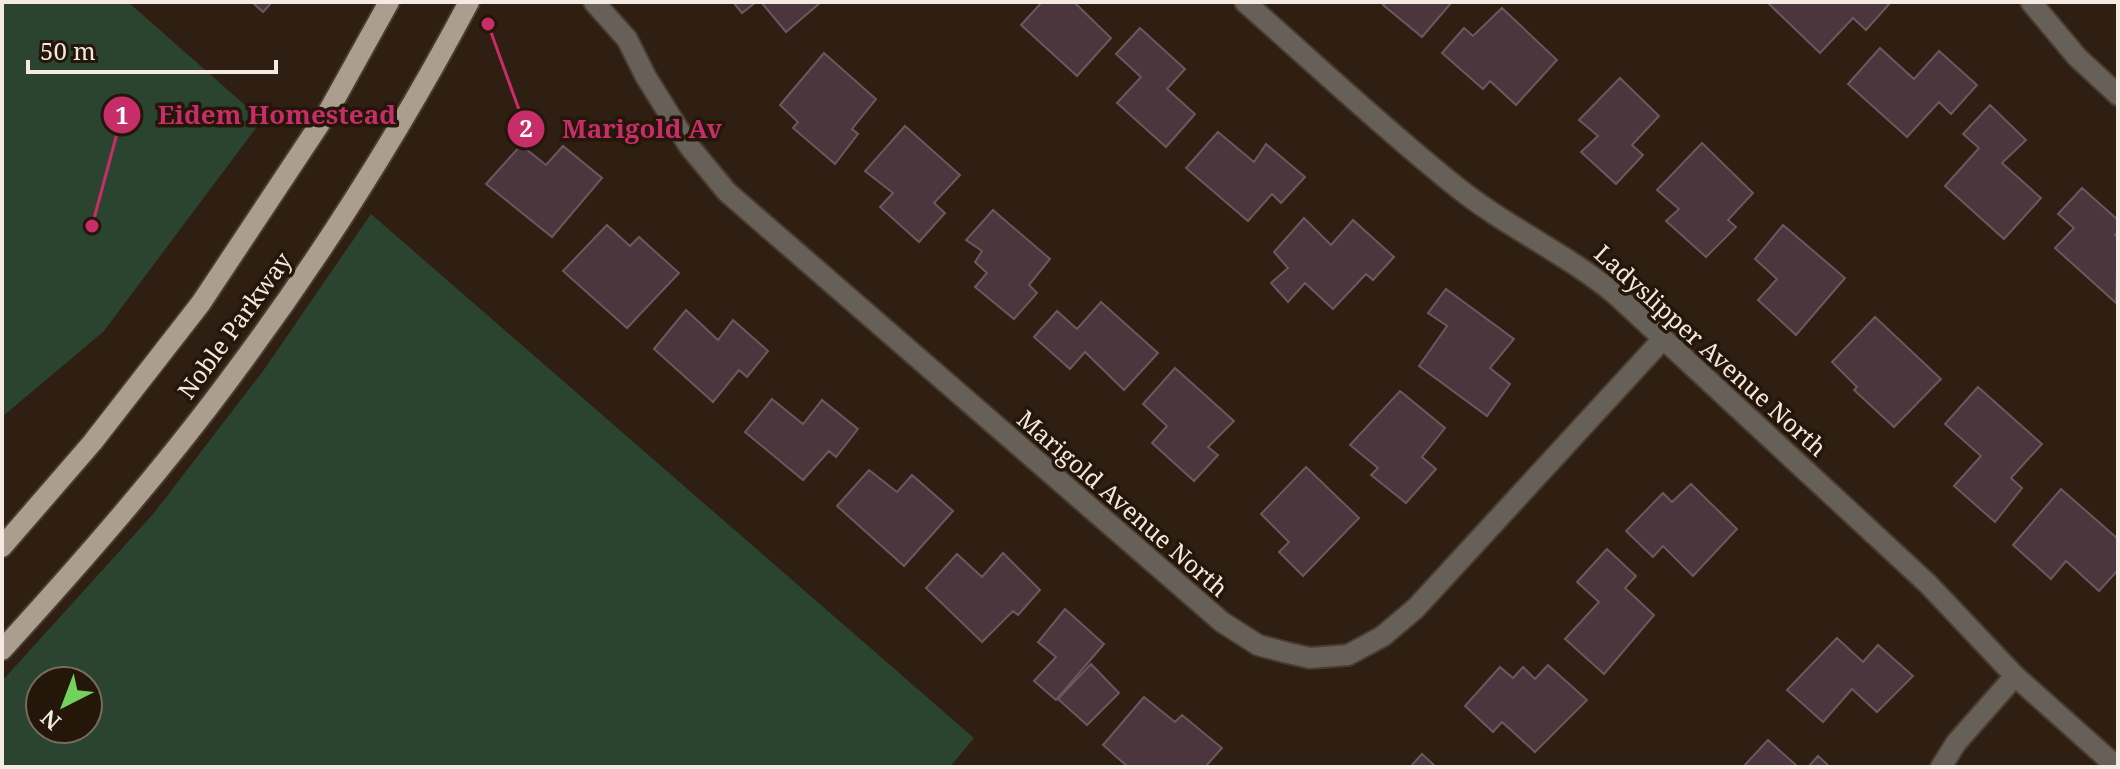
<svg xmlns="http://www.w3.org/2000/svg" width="2120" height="769" font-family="'Noto Serif',serif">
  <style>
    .green { fill: #2a442f; fill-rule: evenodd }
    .building { fill: #4b363e; stroke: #6d575f; stroke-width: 2 }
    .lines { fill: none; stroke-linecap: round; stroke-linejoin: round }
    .minor-casing { stroke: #4a3b2f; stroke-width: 24 }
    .major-casing { stroke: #4a3b2f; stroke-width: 24 }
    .minor { stroke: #666058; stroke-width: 20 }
    .major { stroke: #ab9e8e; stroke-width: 20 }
    .labels { text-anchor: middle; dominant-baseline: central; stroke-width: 7; stroke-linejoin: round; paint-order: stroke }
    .street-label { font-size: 24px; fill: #f4eae1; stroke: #241608 }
    .leader { fill: none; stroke: #c72d68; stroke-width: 3 }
    .callout-dot { fill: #c72d68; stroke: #241608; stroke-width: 3 }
    .mark-label { font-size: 24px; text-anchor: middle; font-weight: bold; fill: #fff }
    .callout-label { font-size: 26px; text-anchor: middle; font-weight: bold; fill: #c72d68; stroke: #241608; stroke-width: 7; stroke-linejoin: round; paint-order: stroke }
  </style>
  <rect width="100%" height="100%" fill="#2e1f12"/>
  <path class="green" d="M 2,2 L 128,2 L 262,120 L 104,331 L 2,417 Z
    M 371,214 L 974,738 L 950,767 L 2,767 L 2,681 L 154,513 L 263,371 ZM 40,681 L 88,681 L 88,729 L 40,729 Z"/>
  <path class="building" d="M 252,2 L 272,2 L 263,12 Z
    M 733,2 L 756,2 L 742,13 Z
    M 761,2 L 821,2 L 786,32 Z
    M 1042,2 L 1074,2 L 1111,38 L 1077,76 L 1021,25 Z
    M 1386,2 L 1452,2 L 1422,37 L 1383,5 Z
    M 1767,2 L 1891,2 L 1866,30 L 1853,18 L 1820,53 Z
    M 1502,8 L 1557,60 L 1516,105 L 1490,81 L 1483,89 L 1442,53 L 1464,28 L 1473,36 Z
    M 1140,28 L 1185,69 L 1167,89 L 1195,114 L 1166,147 L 1117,103 L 1141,77 L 1116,54 Z
    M 1880,48 L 1914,79 L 1939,51 L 1977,85 L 1951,114 L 1939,102 L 1907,137 L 1848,84 Z
    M 824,53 L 876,99 L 852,129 L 858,134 L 835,164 L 793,128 L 798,122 L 780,105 Z
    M 1620,78 L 1659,116 L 1632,145 L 1643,155 L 1616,184 L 1581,152 L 1598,136 L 1579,120 Z
    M 1990,105 L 2026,140 L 2002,163 L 2041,198 L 2004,239 L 1945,186 L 1979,148 L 1963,134 Z
    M 905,126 L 960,175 L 934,203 L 945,213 L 919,242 L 880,207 L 893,193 L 865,171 Z
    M 1218,132 L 1254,162 L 1266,144 L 1305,177 L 1281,203 L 1272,194 L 1248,221 L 1186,168 Z
    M 1702,143 L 1753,193 L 1728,220 L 1736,227 L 1706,257 L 1666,221 L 1679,209 L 1657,190 Z
    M 521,145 L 546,165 L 563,146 L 602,178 L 552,237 L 486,184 Z
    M 2082,188 L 2118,220 L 2118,232 L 2115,235 L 2118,237 L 2116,303 L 2055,248 L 2074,228 L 2058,214 Z
    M 993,210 L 1050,259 L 1029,285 L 1037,293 L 1014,319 L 975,287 L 987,273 L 975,262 L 982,251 L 966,240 Z
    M 1304,218 L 1331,245 L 1353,220 L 1394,257 L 1373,280 L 1366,274 L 1333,309 L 1305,283 L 1288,302 L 1271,283 L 1288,268 L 1274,252 Z
    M 607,225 L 630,246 L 639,237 L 679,273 L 627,328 L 563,271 Z
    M 1783,225 L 1845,278 L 1796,335 L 1758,300 L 1777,279 L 1755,259 Z
    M 1446,289 L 1514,339 L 1490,368 L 1510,384 L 1487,416 L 1419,366 L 1447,326 L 1428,313 Z
    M 1101,302 L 1158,353 L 1124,390 L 1085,352 L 1070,369 L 1034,337 L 1057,311 L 1077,329 Z
    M 686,310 L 718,340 L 733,320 L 768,351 L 747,377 L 739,370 L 713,402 L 654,349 Z
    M 1875,317 L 1941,379 L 1894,427 L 1854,390 L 1857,387 L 1832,362 Z
    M 1175,368 L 1234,421 L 1208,447 L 1218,455 L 1194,481 L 1152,443 L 1167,426 L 1143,404 Z
    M 1978,387 L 2042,444 L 2011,478 L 2022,488 L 1995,522 L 1954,486 L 1981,456 L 1945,424 Z
    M 1400,391 L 1445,428 L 1422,457 L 1436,469 L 1406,503 L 1371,475 L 1378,468 L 1350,445 Z
    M 772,399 L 803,424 L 822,400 L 858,429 L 836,457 L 829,451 L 803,480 L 745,432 Z
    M 1306,467 L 1359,518 L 1303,576 L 1279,552 L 1289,542 L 1261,514 Z
    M 869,470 L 897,492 L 912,475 L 953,511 L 904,566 L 837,506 Z
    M 1691,484 L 1737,529 L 1693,576 L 1663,546 L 1653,557 L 1626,531 L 1663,493 L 1672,502 Z
    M 2061,489 L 2118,539 L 2118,570 L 2099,591 L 2066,561 L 2051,579 L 2013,545 Z
    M 1607,549 L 1636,576 L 1625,588 L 1654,615 L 1604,674 L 1565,639 L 1599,602 L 1577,582 Z
    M 1003,553 L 1040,590 L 1018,615 L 1013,611 L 982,642 L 926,588 L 957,554 L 982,577 Z
    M 1065,609 L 1104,644 L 1056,700 L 1034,681 L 1056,657 L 1038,642 Z
    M 1837,638 L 1863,662 L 1878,645 L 1913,676 L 1877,712 L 1852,689 L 1823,722 L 1787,690 Z
    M 1091,664 L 1119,693 L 1087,725 L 1058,699 Z
    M 1548,665 L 1587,700 L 1535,752 L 1502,722 L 1493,732 L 1465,706 L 1500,667 L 1513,678 L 1523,667 L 1535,679 Z
    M 1144,697 L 1175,722 L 1182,715 L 1222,748 L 1205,767 L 1128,767 L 1103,745 Z
    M 1768,740 L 1798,767 L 1743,767 Z
    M 1422,754 L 1436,767 L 1410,767 Z
    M 1818,756 L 1830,767 L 1808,767 Z"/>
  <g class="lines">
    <defs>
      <path id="minor" d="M 594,2 L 627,39 L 646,77 L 689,146 L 727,192 L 1222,622 L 1258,645 L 1284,652 L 1310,658 L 1348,655 L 1383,636 L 1416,608 L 1663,339
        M 1245,2 C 1314,63 1381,126 1453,184 C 1504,226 1564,252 1615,294 L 1928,584 L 2015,676 L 2117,767
        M 2031,2 L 2077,57 L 2118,95
        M 1941,767 L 1956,743 L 2015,676"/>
      <path id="major" d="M 2,547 L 92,443 L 201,303 L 329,110 L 389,2
        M 2,650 C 82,562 161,472 232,376 C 320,258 400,132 469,2"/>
    </defs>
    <use href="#minor" class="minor-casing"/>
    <use href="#major" class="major-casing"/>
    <use href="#minor" class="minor"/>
    <use href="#major" class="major"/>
  </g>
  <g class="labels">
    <g class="street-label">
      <text transform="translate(234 325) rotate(-54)">Noble Parkway</text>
      <text transform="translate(1711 350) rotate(42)">Ladyslipper Avenue North</text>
      <text transform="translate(1123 503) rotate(41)">Marigold Avenue North</text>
    </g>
  </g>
  <path class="leader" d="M92 226L122 115M488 24L526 129"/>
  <g class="callout-dot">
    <circle cx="92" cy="226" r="8"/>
    <circle cx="488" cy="24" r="8"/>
    <circle cx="122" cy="115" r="20"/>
    <circle cx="526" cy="129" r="20"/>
  </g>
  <g class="mark-label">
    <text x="122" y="124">1</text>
    <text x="526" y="137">2</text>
  </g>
  <g class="callout-label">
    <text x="277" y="124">Eidem Homestead</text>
    <text x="642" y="138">Marigold Av</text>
  </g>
  <rect width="2120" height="769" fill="none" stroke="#f4eae1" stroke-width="8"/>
  <g transform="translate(64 705) rotate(222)"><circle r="38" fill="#241608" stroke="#776b5f" stroke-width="2"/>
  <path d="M0-6L14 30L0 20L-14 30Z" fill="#72d25d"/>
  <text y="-12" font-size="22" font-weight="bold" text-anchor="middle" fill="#f4eae1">N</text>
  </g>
  <path d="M28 60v12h248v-12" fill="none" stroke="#f4eae1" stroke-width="4"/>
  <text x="40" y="60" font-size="24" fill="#f4eae1" stroke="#241608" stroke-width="6" paint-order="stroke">50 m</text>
</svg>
